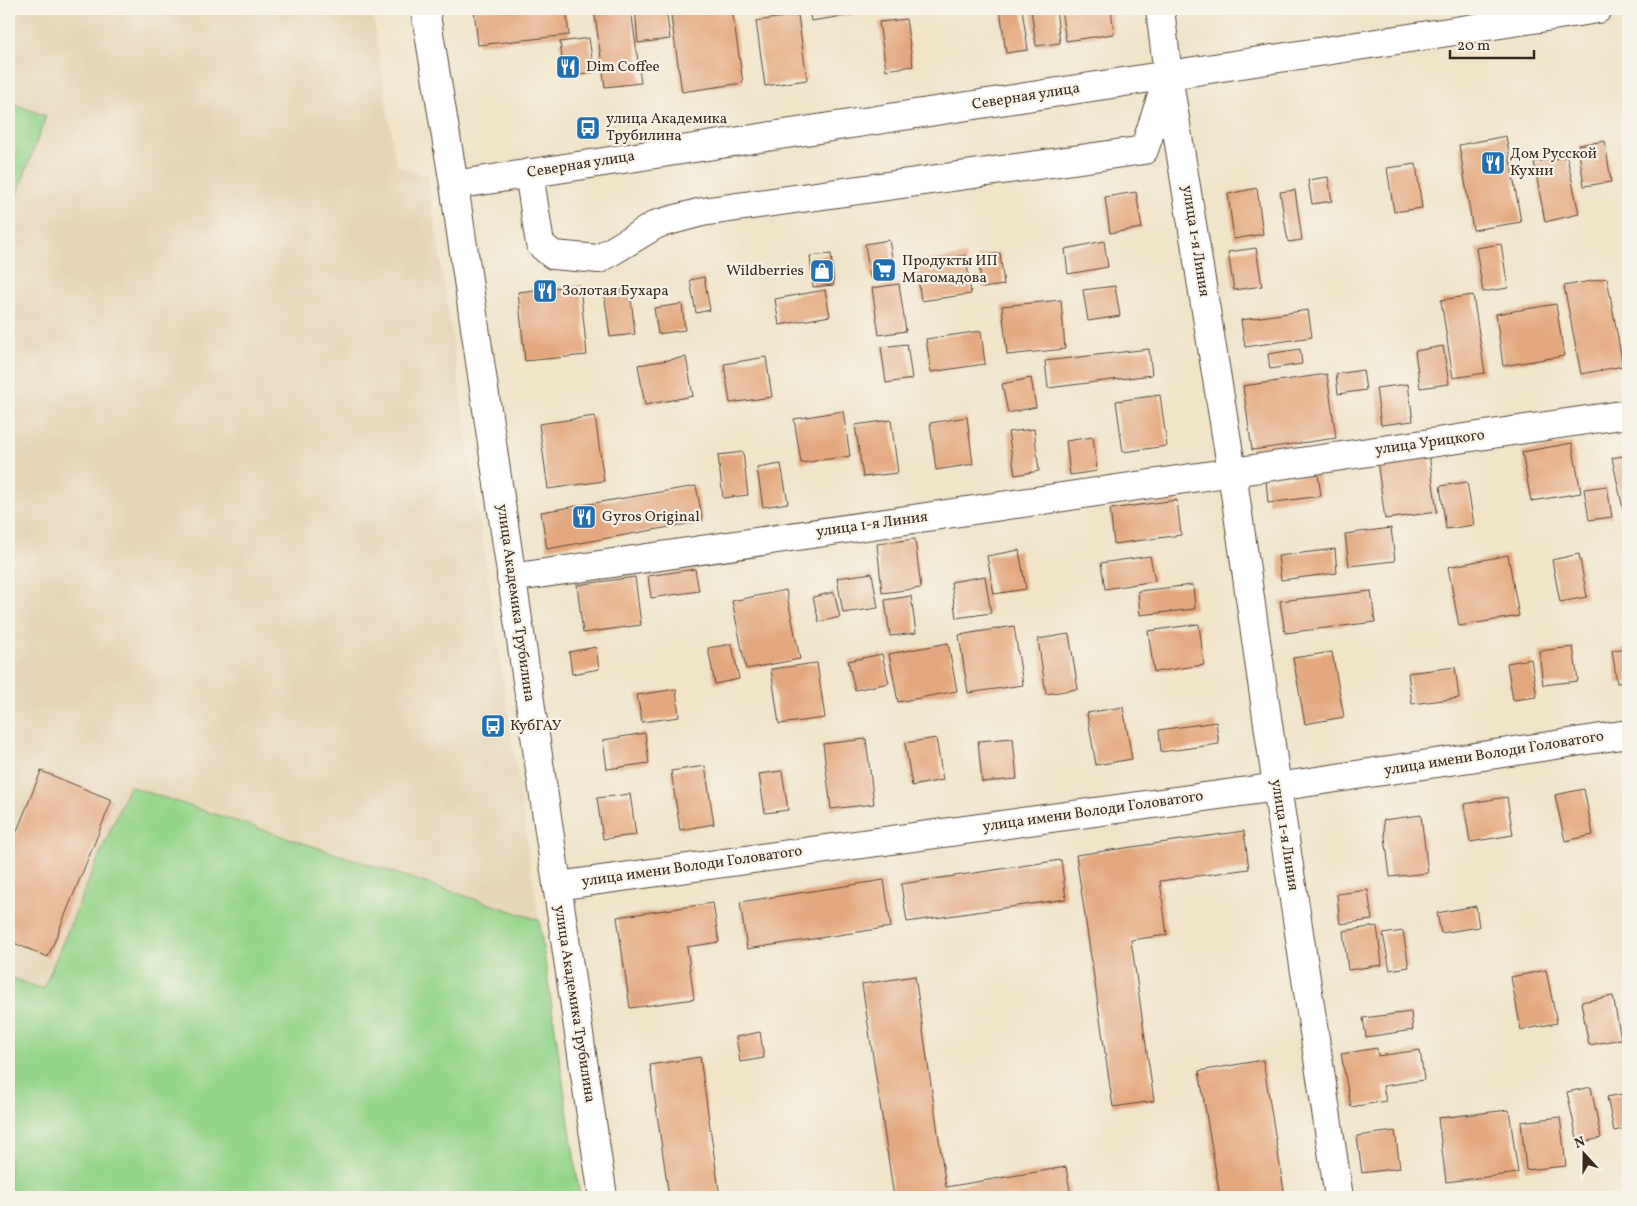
<svg xmlns="http://www.w3.org/2000/svg" width="1637" height="1206" font-family="Vollkorn,serif">
  <style>
    .built { fill: #e6d5b7 }
    .green { fill: #95d48a; stroke: #687f54 }
    .building { fill: #e3a87f }
    .lines { fill: none; stroke-linecap: round; stroke-linejoin: round }
    .minor-casing { stroke: #564638; stroke-width: 30 }
    .major-casing { stroke: #564638; stroke-width: 30 }
    .minor { stroke: #fff; stroke-width: 28 }
    .major { stroke: #fff; stroke-width: 28 }
    .labels { text-anchor: middle; dominant-baseline: central; stroke-width: 4.5; stroke-linejoin: round; paint-order: stroke }
    .poi-label { font-size: 15px; fill: #3b2a1e; stroke: #f7f3e8; text-anchor: start }
    .street-label { font-size: 15px; fill: #3b2a1e; stroke: #f7f3e8 }
  </style>
  <rect width="100%" height="100%" fill="#f7f3e8"/>
  <filter id="ink" filterUnits="userSpaceOnUse"><feTurbulence type="fractalNoise" baseFrequency=".02" numOctaves="2"/><feDisplacementMap in="SourceGraphic" scale="10" xChannelSelector="R" yChannelSelector="G"/><feConvolveMatrix kernelMatrix="1 2 1 2 8 2 1 2 1" color-interpolation-filters="sRGB"/></filter>
  <filter id="wash" filterUnits="userSpaceOnUse"><feTurbulence type="fractalNoise" baseFrequency=".0096" numOctaves="4" result="noise"/><feDisplacementMap in="SourceGraphic" scale="20" xChannelSelector="R" yChannelSelector="G"/><feGaussianBlur stdDeviation="1.12" result="paint"/><feColorMatrix in="noise" values="0 0 0 0 0 0 0 0 0 0 0 0 0 0 0 0 0 1.4 0 .05"/><feComposite in="paint" operator="in"/></filter>
  <g filter="url(#wash)">
    <rect width="100%" height="100%" fill="#f0e4c9"/>
    <path class="built" d="M 9,9 L 372,9 L 396,165 L 428,176 L 580,1197 L 9,1197 Z"/>
    <path class="green" d="M 9,102 L 46,116 L 9,216 Z
      M 129,786 L 539,920 L 580,1197 L 9,1197 L 9,977 L 43,989 Z"/>
    <g id="blocks">
      <path class="building" d="M 474,9 L 566,9 L 569,35 L 478,45 Z
        M 594,9 L 631,9 L 641,83 L 605,87 Z
        M 635,9 L 666,9 L 670,39 L 638,43 Z
        M 670,9 L 732,9 L 743,83 L 682,92 Z
        M 809,9 L 856,9 L 857,14 L 811,21 Z
        M 1000,9 L 1022,9 L 1028,50 L 1006,53 Z
        M 1031,9 L 1056,9 L 1060,43 L 1036,46 Z
        M 1061,9 L 1111,9 L 1114,34 L 1066,41 Z
        M 798,15 L 807,80 L 765,86 L 756,21 Z
        M 906,19 L 913,66 L 886,70 L 879,22 Z
        M 589,38 L 594,72 L 564,76 L 560,42 Z
        M 1506,136 L 1521,222 L 1473,230 L 1459,145 Z
        M 1605,141 L 1611,182 L 1584,186 L 1578,145 Z
        M 1567,157 L 1579,214 L 1545,222 L 1534,162 Z
        M 1416,164 L 1422,208 L 1394,212 L 1387,168 Z
        M 1328,177 L 1332,201 L 1312,204 L 1308,180 Z
        M 1257,188 L 1263,234 L 1234,239 L 1228,194 Z
        M 1295,190 L 1302,240 L 1288,242 L 1280,192 Z
        M 1136,192 L 1142,228 L 1110,233 L 1105,197 Z
        M 889,240 L 895,275 L 870,278 L 865,244 Z
        M 1104,241 L 1108,267 L 1068,274 L 1065,249 Z
        M 1501,244 L 1508,288 L 1483,292 L 1476,248 Z
        M 1256,248 L 1262,286 L 1234,290 L 1228,252 Z
        M 1000,253 L 1004,285 L 982,288 L 978,256 Z
        M 831,254 L 834,285 L 813,287 L 810,256 Z
        M 966,255 L 971,294 L 921,301 L 916,262 Z
        M 704,277 L 710,310 L 696,313 L 690,280 Z
        M 1607,278 L 1623,366 L 1581,374 L 1564,286 Z
        M 899,284 L 906,331 L 879,335 L 872,288 Z
        M 580,285 L 587,355 L 525,361 L 518,292 Z
        M 1115,286 L 1120,316 L 1088,321 L 1083,290 Z
        M 630,289 L 635,334 L 610,337 L 604,292 Z
        M 825,290 L 830,316 L 779,325 L 775,299 Z
        M 1473,295 L 1485,373 L 1453,378 L 1441,300 Z
        M 1061,300 L 1065,349 L 1007,355 L 1002,306 Z
        M 682,304 L 685,330 L 658,334 L 654,308 Z
        M 1556,304 L 1564,356 L 1503,366 L 1496,314 Z
        M 1308,310 L 1312,337 L 1245,347 L 1241,320 Z
        M 981,331 L 985,364 L 931,372 L 926,339 Z
        M 907,344 L 912,379 L 886,383 L 881,347 Z
        M 1443,346 L 1449,384 L 1420,388 L 1415,351 Z
        M 1149,349 L 1152,375 L 1048,388 L 1045,361 Z
        M 1300,349 L 1302,364 L 1270,369 L 1268,354 Z
        M 686,357 L 693,396 L 645,405 L 638,365 Z
        M 766,357 L 772,397 L 730,403 L 724,364 Z
        M 1363,370 L 1366,390 L 1338,394 L 1336,374 Z
        M 1327,374 L 1336,438 L 1252,450 L 1243,386 Z
        M 1031,378 L 1036,407 L 1008,413 L 1002,384 Z
        M 1408,384 L 1413,421 L 1381,425 L 1376,388 Z
        M 1160,395 L 1167,446 L 1123,452 L 1116,401 Z
        M 843,411 L 850,456 L 801,463 L 794,419 Z
        M 595,416 L 604,481 L 548,489 L 539,424 Z
        M 967,417 L 973,464 L 936,470 L 930,423 Z
        M 891,420 L 898,473 L 863,477 L 855,425 Z
        M 1034,429 L 1039,471 L 1015,475 L 1008,432 Z
        M 1093,437 L 1097,471 L 1070,475 L 1066,441 Z
        M 1572,443 L 1581,493 L 1531,501 L 1522,452 Z
        M 743,452 L 748,495 L 723,498 L 718,455 Z
        M 1429,454 L 1437,512 L 1385,519 L 1377,460 Z
        M 1628,455 L 1628,508 L 1623,509 L 1612,458 Z
        M 781,464 L 788,503 L 763,507 L 757,468 Z
        M 1318,474 L 1321,496 L 1268,503 L 1266,480 Z
        M 1467,482 L 1474,525 L 1446,529 L 1440,486 Z
        M 696,486 L 703,521 L 547,549 L 541,512 Z
        M 1607,486 L 1612,517 L 1589,520 L 1584,489 Z
        M 1177,500 L 1181,535 L 1114,544 L 1110,509 Z
        M 1391,528 L 1395,561 L 1349,566 L 1345,534 Z
        M 915,539 L 921,588 L 882,593 L 877,544 Z
        M 1335,549 L 1337,573 L 1281,580 L 1278,556 Z
        M 1019,550 L 1026,589 L 994,594 L 987,556 Z
        M 1579,554 L 1587,597 L 1560,602 L 1552,560 Z
        M 1508,555 L 1519,616 L 1459,626 L 1448,567 Z
        M 1150,556 L 1155,581 L 1105,589 L 1101,563 Z
        M 695,569 L 699,591 L 651,598 L 648,576 Z
        M 872,573 L 878,608 L 843,613 L 837,578 Z
        M 985,576 L 991,613 L 956,618 L 951,582 Z
        M 635,577 L 641,625 L 583,633 L 577,585 Z
        M 1193,585 L 1195,609 L 1140,615 L 1138,591 Z
        M 786,590 L 800,659 L 746,669 L 732,601 Z
        M 1371,591 L 1375,622 L 1285,633 L 1280,601 Z
        M 834,592 L 840,617 L 819,622 L 813,597 Z
        M 911,596 L 916,633 L 890,636 L 885,600 Z
        M 1199,624 L 1204,665 L 1154,672 L 1148,631 Z
        M 1014,626 L 1023,685 L 968,693 L 959,635 Z
        M 1069,634 L 1078,689 L 1046,694 L 1038,639 Z
        M 948,643 L 957,691 L 898,702 L 889,654 Z
        M 732,644 L 739,679 L 715,684 L 708,648 Z
        M 596,647 L 599,669 L 572,674 L 569,652 Z
        M 1573,647 L 1578,681 L 1543,685 L 1539,651 Z
        M 1628,648 L 1628,682 L 1617,683 L 1612,650 Z
        M 1332,652 L 1344,717 L 1305,724 L 1293,658 Z
        M 882,654 L 889,683 L 855,690 L 848,661 Z
        M 1531,659 L 1537,697 L 1513,700 L 1507,663 Z
        M 817,663 L 825,718 L 779,724 L 771,669 Z
        M 1455,667 L 1459,698 L 1412,704 L 1408,673 Z
        M 676,689 L 679,717 L 642,722 L 637,695 Z
        M 1123,707 L 1132,759 L 1096,765 L 1087,713 Z
        M 1216,722 L 1219,744 L 1161,752 L 1159,730 Z
        M 645,733 L 649,763 L 607,769 L 603,740 Z
        M 936,738 L 943,780 L 912,786 L 905,743 Z
        M 1013,738 L 1017,779 L 982,782 L 978,741 Z
        M 866,739 L 874,804 L 831,809 L 823,744 Z
        M 705,766 L 714,824 L 680,830 L 671,771 Z
        M 41,771 L 112,800 L 48,957 L 9,941 L 9,851 Z
        M 782,771 L 788,810 L 765,813 L 759,774 Z
        M 1584,789 L 1593,835 L 1565,841 L 1555,795 Z
        M 630,794 L 636,835 L 603,839 L 597,798 Z
        M 1507,797 L 1513,835 L 1470,842 L 1464,804 Z
        M 1421,815 L 1428,873 L 1390,877 L 1383,820 Z
        M 1244,831 L 1249,869 L 1160,881 L 1167,935 L 1131,940 L 1154,1101 L 1113,1107 L 1076,855 Z
        M 1061,860 L 1066,899 L 907,922 L 901,884 Z
        M 884,880 L 891,927 L 747,949 L 740,902 Z
        M 1368,890 L 1372,920 L 1340,924 L 1337,894 Z
        M 713,903 L 719,942 L 687,947 L 694,999 L 630,1008 L 617,917 Z
        M 1476,906 L 1479,927 L 1441,933 L 1437,913 Z
        M 1377,926 L 1382,965 L 1348,970 L 1343,931 Z
        M 1403,931 L 1409,967 L 1390,970 L 1383,934 Z
        M 1546,970 L 1557,1023 L 1521,1030 L 1511,977 Z
        M 915,976 L 946,1187 L 1066,1167 L 1071,1197 L 894,1197 L 862,984 Z
        M 1613,996 L 1621,1039 L 1589,1045 L 1581,1002 Z
        M 1411,1012 L 1413,1030 L 1366,1037 L 1363,1018 Z
        M 760,1032 L 764,1058 L 740,1062 L 736,1037 Z
        M 1377,1048 L 1378,1056 L 1420,1050 L 1424,1080 L 1383,1086 L 1386,1101 L 1351,1107 L 1341,1054 Z
        M 700,1057 L 720,1197 L 669,1197 L 650,1065 Z
        M 1263,1060 L 1285,1197 L 1220,1197 L 1199,1071 Z
        M 1591,1087 L 1601,1138 L 1578,1143 L 1567,1092 Z
        M 1628,1093 L 1628,1128 L 1614,1131 L 1607,1097 Z
        M 1509,1110 L 1518,1173 L 1446,1182 L 1438,1118 Z
        M 1560,1117 L 1566,1166 L 1526,1170 L 1521,1122 Z
        M 1395,1131 L 1400,1168 L 1362,1173 L 1357,1136 Z"/>
    </g>
  </g>
  <g filter="url(#ink)">
    <use href="#blocks" fill-opacity="0" stroke="#564638" stroke-width="1"/>
    <g class="lines">
      <defs>
        <path id="minor" d="M 1160,9 L 1168,75 L 1232,472 L 1277,787 L 1339,1197
          M 529,173 L 540,244 L 553,255 L 599,259 L 657,224 L 702,212 L 1144,150 L 1167,81
          M 511,578 L 1628,414
          M 557,886 L 1277,787 L 1628,734"/>
        <path id="major" d="M 425,9 L 454,185 L 603,1197
          M 454,185 L 1598,9"/>
      </defs>
      <use href="#minor" class="minor-casing"/>
      <use href="#major" class="major-casing"/>
      <use href="#minor" class="minor"/>
      <use href="#major" class="major"/>
    </g>
  </g>
  <defs>
    <symbol id="restaurant-square" viewBox="-11 -11 22 22"><rect x="-9" y="-9" width="18" height="18" rx="4" fill="#1f6fb2" stroke="#f7f3e8"/><path d="M-5-6h1v4h1v-4h1v4h1v-4h1v5L-1.5 .5V6h-2V.5L-5-1ZM5-6V6H3V1.5H1.5Q1.5-4 5-6Z" fill="#fff"/></symbol>
    <symbol id="bus-square" viewBox="-11 -11 22 22"><rect x="-9" y="-9" width="18" height="18" rx="4" fill="#1f6fb2" stroke="#f7f3e8"/><path d="M-5-6H5V4H4V6H2V4H-2V6H-4V4H-5ZM-3.5-4V0h7V-4ZM-3.5 1.2v1.5H-2V1.2ZM2 1.2v1.5H3.5V1.2Z" fill="#fff"/></symbol>
    <symbol id="supermarket-square" viewBox="-11 -11 22 22"><rect x="-9" y="-9" width="18" height="18" rx="4" fill="#1f6fb2" stroke="#f7f3e8"/><path d="M-6-5.5h2.5l.6 2H6L4.5 2H-2.5L-4.4-4H-6ZM-1.5 3.2a1.3 1.3 0 1 0 .1 0ZM3 3.2a1.3 1.3 0 1 0 .1 0Z" fill="#fff"/></symbol>
    <symbol id="shop-square" viewBox="-11 -11 22 22"><rect x="-9" y="-9" width="18" height="18" rx="4" fill="#1f6fb2" stroke="#f7f3e8"/><path d="M-5-2.5h2.3a2.7 3.5 0 0 1 5.4 0H5L5.5 6h-11ZM-1.5-2.5h3a1.5 2.3 0 0 0-3 0Z" fill="#fff"/></symbol>
  </defs>
  <g fill-rule="evenodd">
    <use href="#restaurant-square" x="554" y="53" width="28" height="28"/>
    <use href="#bus-square" x="574" y="114" width="28" height="28"/>
    <use href="#restaurant-square" x="1479" y="149" width="28" height="28"/>
    <use href="#supermarket-square" x="870" y="256" width="28" height="28"/>
    <use href="#shop-square" x="808" y="257" width="28" height="28"/>
    <use href="#restaurant-square" x="531" y="277" width="28" height="28"/>
    <use href="#restaurant-square" x="570" y="503" width="28" height="28"/>
    <use href="#bus-square" x="479" y="712" width="28" height="28"/>
  </g>
  <g class="labels">
    <g class="poi-label">
      <text x="586" y="67">Dim Coffee</text>
      <text x="606" y="119">улица Академика<tspan x="606" dy="17">Трубилина</tspan></text>
      <text x="1510" y="154">Дом Русской<tspan x="1510" dy="17">Кухни</tspan></text>
      <text x="902" y="261">Продукты ИП<tspan x="902" dy="17">Магомадова</tspan></text>
      <text x="804" y="271" text-anchor="end">Wildberries</text>
      <text x="562" y="291">Золотая Бухара</text>
      <text x="602" y="517">Gyros Original</text>
      <text x="510" y="726">КубГАУ</text>
    </g>
    <g class="street-label">
      <text transform="translate(1026 97) rotate(-9)">Северная улица</text>
      <text transform="translate(581 165) rotate(-9)">Северная улица</text>
      <text transform="translate(1195 241) rotate(81)">улица 1-я Линия</text>
      <text transform="translate(1430 443) rotate(-8)">улица Урицкого</text>
      <text transform="translate(872 525) rotate(-8)">улица 1-я Линия</text>
      <text transform="translate(515 603) rotate(82)">улица Академика Трубилина</text>
      <text transform="translate(1494 754) rotate(-9)">улица имени Володи Головатого</text>
      <text transform="translate(1093 812) rotate(-8)">улица имени Володи Головатого</text>
      <text transform="translate(1284 835) rotate(81)">улица 1-я Линия</text>
      <text transform="translate(692 867) rotate(-8)">улица имени Володи Головатого</text>
      <text transform="translate(574 1004) rotate(81)">улица Академика Трубилина</text>
    </g>
  </g>
  <rect width="1637" height="1206" fill="none" stroke="#f7f3e8" stroke-width="30"/>
  <g transform="translate(1584 1154) rotate(339)" stroke="#f7f3e8" stroke-width="4" paint-order="stroke">
  <path d="M0-4L9 19L0 12L-9 19Z" fill="#3b2a1e"/>
  <text y="-8" font-size="14" font-weight="bold" text-anchor="middle" fill="#3b2a1e">N</text>
  </g>
  <path d="M1450 50v8h84v-8" fill="none" stroke="#3b2a1e" stroke-width="2.5"/>
  <text x="1457" y="50" font-size="15" fill="#3b2a1e" stroke="#f7f3e8" stroke-width="4" paint-order="stroke">20 m</text>
</svg>
